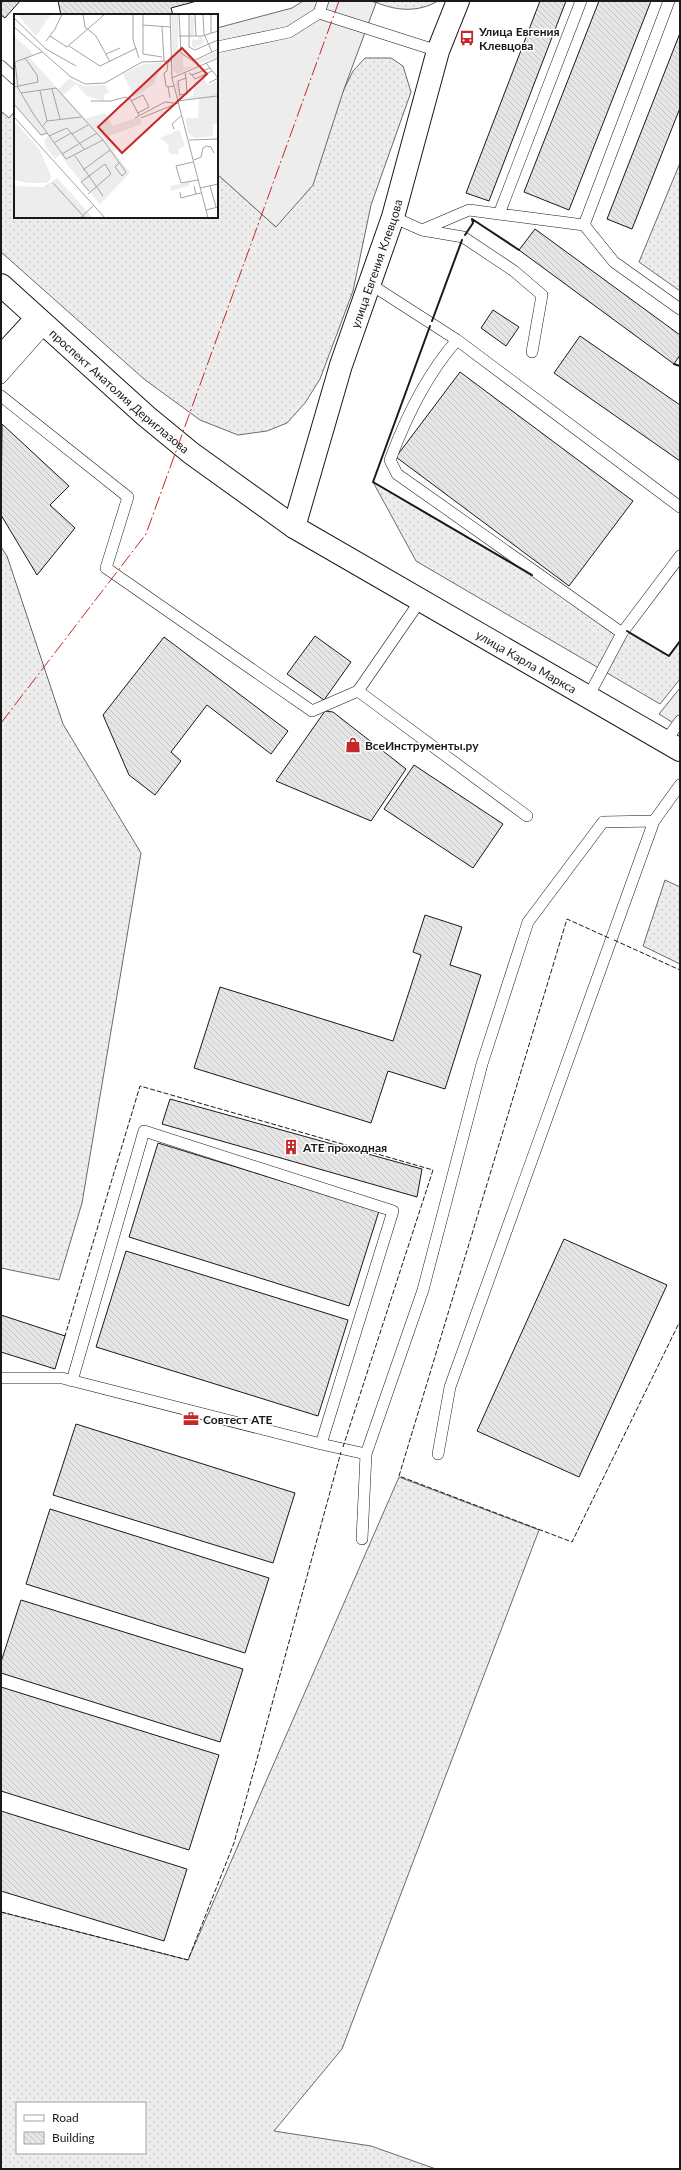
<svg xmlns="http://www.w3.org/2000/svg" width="681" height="2170" font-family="Lato,sans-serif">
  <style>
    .grass { fill: url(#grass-dots); stroke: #6a6a6a; fill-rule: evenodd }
    .built { fill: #ededed; stroke: #6a6a6a }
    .building { fill: url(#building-back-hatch); stroke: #1a1a1a }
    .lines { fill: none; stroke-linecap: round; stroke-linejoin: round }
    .lane-casing { stroke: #1a1a1a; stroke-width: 12 }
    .secondary-casing { stroke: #1a1a1a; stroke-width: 24 }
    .lane { stroke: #fff; stroke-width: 11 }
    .secondary { stroke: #fff; stroke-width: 22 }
    .fence { stroke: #1a1a1a; stroke-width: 1; stroke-dasharray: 5 2; stroke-linecap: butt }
    .wall { stroke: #1a1a1a; stroke-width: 2 }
    .power { stroke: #c62828; stroke-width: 1; stroke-dasharray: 14 3 2 3; stroke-linecap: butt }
    .labels { text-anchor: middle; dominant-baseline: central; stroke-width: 3; stroke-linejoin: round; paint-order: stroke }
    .poi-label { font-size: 12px; font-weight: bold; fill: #1a1a1a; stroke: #fff; text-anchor: start }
    .street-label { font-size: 12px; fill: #1a1a1a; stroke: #fff }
    .inset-road { fill: none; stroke: #a3a3a3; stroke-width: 1 }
    .view { fill: #c62828; fill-opacity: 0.15; stroke: #c62828; stroke-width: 2 }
    .inset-edge { fill: none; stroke: #1a1a1a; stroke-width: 2 }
  </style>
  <defs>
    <pattern id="grass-dots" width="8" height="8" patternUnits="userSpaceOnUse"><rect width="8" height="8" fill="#ededed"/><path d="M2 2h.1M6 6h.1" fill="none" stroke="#cbcbcb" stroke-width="1.8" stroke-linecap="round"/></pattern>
    <pattern id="building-back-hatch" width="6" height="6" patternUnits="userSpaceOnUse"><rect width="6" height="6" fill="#e6e6e6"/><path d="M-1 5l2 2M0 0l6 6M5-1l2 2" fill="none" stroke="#c5c5c5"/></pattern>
  </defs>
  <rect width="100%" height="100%" fill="#fff"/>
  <path class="grass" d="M 373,1 L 438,1 C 417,13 395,11 373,1 Z
    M 365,58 L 391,58 L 403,66 L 411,92 L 371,205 L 353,291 L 320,379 L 305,403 L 287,423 L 267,431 L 238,435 L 200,420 L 144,379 L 1,252 L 1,111 L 9,118 L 15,111 L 15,217 L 217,217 L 217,174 L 276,227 L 353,71 Z
    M 680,163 L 680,291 L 639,262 Z
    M 373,482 L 668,656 L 680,641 L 680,679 L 660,704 L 416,561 Z
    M 1,547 L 7,556 L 63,724 L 141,853 L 82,1203 L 59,1280 L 1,1268 Z
    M 665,880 L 680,887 L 680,964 L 643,946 Z
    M 399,1477 L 539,1530 L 342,2049 L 274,2131 L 371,2146 L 436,2169 L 1,2169 L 1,1912 L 188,1960 ZM 17,2103 L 145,2103 L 145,2153 L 17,2153 Z"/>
  <path class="built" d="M 303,1 L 372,1 L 376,3 L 344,89 L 313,185 L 276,227 L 217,174 L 217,28 L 292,8 Z
    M 680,688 L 680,727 L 659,714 Z"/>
  <path class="building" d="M 1,1 L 20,1 L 5,18 L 1,15 Z
    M 58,1 L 197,1 L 171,8 L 173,15 L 61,15 Z
    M 540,1 L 566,1 L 489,201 L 466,193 Z
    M 599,1 L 651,1 L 569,210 L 524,192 Z
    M 680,33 L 680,108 L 632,229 L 607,219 Z
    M 535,229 L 680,335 L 680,355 L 674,364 L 519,250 Z
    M 493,310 L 519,327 L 506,346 L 481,328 Z
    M 580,336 L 680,405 L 680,461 L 554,373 Z
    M 460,372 L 633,501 L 569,586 L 396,457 Z
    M 2,424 L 69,486 L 50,505 L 75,528 L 37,575 L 1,515 Z
    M 315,636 L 351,662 L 324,700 L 287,674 Z
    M 164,637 L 288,731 L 271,754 L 207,705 L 171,752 L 181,761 L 155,795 L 129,775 L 103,715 Z
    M 325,711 L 333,712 L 406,769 L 371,821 L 276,781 Z
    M 414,765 L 503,824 L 473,868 L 384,809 Z
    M 425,915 L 462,927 L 450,965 L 481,975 L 445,1089 L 388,1071 L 371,1123 L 194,1068 L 220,987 L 393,1041 L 421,955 L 413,952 Z
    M 170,1099 L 422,1169 L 417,1197 L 162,1124 Z
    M 158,1143 L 379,1211 L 349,1306 L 129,1237 Z
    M 564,1239 L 667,1285 L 579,1477 L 477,1431 Z
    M 126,1251 L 348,1320 L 318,1416 L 96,1347 Z
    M 1,1315 L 65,1336 L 55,1369 L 1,1352 Z
    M 76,1424 L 295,1493 L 273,1563 L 53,1495 Z
    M 50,1509 L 269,1578 L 245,1653 L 26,1584 Z
    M 21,1600 L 243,1669 L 220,1742 L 1,1673 L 1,1662 Z
    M 1,1687 L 219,1755 L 189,1850 L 1,1791 Z
    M 1,1811 L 187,1869 L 164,1941 L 1,1891 Z"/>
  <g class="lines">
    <defs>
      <path id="lane" d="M 319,13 L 438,51
        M 217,47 L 289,32 L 319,13 L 323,1
        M 1,66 L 15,79
        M 499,214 L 584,225 L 669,1
        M 393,217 L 422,230 L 463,237 L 514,271 L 542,295 L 532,352
        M 584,225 L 614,262 L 680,309
        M 422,230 L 469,210 L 499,214 L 581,1
        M 370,284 L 457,340 C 426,375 406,417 390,460 L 397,474 L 622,633
        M 457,340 L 680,507
        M 1,378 L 47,326
        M 1,396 L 128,497 L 106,568 L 312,711 L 358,691
        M 420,601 L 358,691 L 527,816
        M 588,697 L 622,633 L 680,556
        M 665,742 L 680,721
        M 1,1378 L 62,1378 L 321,1444 L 366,1454
        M 72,1381 L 144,1131 L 393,1211 L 321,1444
        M 438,1454 L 450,1387 L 654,821 L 680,785
        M 362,1539 L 366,1454 L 423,1290 L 482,1064 L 528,922 L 603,822 L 654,821"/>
      <g id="secondary">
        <path id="s1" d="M 1,285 L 146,416 L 191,453 L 294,527 L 680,750"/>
        <path d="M 1,357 L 37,318"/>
        <path id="s2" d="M 294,527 L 341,365 L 393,217 L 438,51 L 458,1"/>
      </g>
    </defs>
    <use href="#lane" class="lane-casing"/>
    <use href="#secondary" class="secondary-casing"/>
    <use href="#lane" class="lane"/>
    <use href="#secondary" class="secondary"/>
    <path class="fence" d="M 609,938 L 567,919 L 399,1476 L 572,1542 L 680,1321
      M 614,940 L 680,970
      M 64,1335 L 65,1336 L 140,1086 L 433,1170 L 343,1447
      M 1,1912 L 188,1960 L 234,1843 L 341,1452"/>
    <path class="wall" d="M 465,235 L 473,223 L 472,219 L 519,250
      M 432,321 L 462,240
      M 430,326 L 373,482 L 532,575
      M 674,364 L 680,366
      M 627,631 L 669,656 L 680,641"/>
    <path class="power" d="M 1,723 L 146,534 L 339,1"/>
  </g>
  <defs>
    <symbol id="bus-bare" viewBox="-9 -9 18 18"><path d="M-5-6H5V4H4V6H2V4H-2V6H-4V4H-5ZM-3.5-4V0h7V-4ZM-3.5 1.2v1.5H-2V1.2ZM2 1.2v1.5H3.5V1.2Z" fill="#c62828" stroke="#fff" stroke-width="2.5" paint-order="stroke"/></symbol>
    <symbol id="shop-bare" viewBox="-9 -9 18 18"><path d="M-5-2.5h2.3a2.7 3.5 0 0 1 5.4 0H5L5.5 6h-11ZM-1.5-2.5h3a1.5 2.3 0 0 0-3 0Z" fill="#c62828" stroke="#fff" stroke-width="2.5" paint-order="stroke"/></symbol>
    <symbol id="building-bare" viewBox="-9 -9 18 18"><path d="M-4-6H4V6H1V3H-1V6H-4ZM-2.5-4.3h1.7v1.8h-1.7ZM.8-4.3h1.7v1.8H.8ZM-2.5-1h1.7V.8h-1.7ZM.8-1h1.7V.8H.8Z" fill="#c62828" stroke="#fff" stroke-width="2.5" paint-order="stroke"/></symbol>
    <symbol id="office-bare" viewBox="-9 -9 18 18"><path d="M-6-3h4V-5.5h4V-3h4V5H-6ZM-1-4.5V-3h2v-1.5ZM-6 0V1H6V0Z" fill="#c62828" stroke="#fff" stroke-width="2.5" paint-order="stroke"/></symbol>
  </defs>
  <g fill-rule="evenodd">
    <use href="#bus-bare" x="456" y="27" width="22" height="22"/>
    <use href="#shop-bare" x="342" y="734" width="22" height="22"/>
    <use href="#building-bare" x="280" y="1136" width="22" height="22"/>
    <use href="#office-bare" x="180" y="1408" width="22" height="22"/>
  </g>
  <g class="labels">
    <g class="poi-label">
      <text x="479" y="31">Улица Евгения<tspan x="479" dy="14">Клевцова</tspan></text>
      <text x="365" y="745">ВсеИнструменты.ру</text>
      <text x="303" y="1147">АТЕ проходная</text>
      <text x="203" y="1419">Совтест АТЕ</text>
    </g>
    <g class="street-label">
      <text stroke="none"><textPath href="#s2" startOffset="276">улица Евгения Клевцова</textPath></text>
      <text stroke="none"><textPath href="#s1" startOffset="159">проспект Анатолия Дериглазова</textPath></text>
      <text stroke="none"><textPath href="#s1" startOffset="649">улица Карла Маркса</textPath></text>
    </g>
  </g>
  <g transform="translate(14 14)">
    <rect width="204" height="204" fill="#fff"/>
    <path d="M 157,0 L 164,0 L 164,38 L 169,41 L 169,53 L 180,52 L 164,60 L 159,57 ZM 184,23 L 189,23 L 190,28 L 193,27 L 181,34 L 178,32 L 178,25 L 184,26 ZM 204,37 L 204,43 L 183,50 L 182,46 ZM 148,48 L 140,70 L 120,83 L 109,60 L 127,51 ZM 55,65 L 70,72 L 91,71 L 95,78 L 90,81 L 90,86 L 86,86 L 73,82 L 62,70 L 49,81 L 44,75 ZM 190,65 L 194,71 L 204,67 L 204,109 L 199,110 L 199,122 L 181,124 L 174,119 L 171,104 L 184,104 L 185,84 L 165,85 L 161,70 L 163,66 L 167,84 L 179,82 L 181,68 ZM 91,99 L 99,112 L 125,103 L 128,110 L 95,122 L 102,136 L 100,138 L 71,105 ZM 165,116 L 169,126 L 164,132 L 158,119 ZM 177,168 L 175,172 L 157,177 L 156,172 Z" fill="#ededed"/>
    <path d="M 3,0 L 37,0 L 22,22 ZM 0,107 L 25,135 L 38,164 L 32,169 L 14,169 L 0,166 ZM 158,119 L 164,132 L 169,126 L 171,132 L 165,135 L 164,141 L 157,140 L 154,137 L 155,131 L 146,124 ZM 34,122 L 47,140 L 41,145 L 32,133 L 30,126 Z" fill="#ededed"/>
    <path d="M 1,23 L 17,37 L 18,41 L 15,43 L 92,128 L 116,159 L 86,190 L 55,153 L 33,120 L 28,123 L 0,91 ZM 43,164 L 79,204 L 0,204 L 0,172 L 29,173 Z" fill="#ededed"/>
    <path d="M 175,2 L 181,3 L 180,21 L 175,21 Z" fill="#ededed"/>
    <path class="inset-road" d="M 69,0 L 71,13 L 82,22 L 96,48M 119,0 L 119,26 L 125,44M 129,0 L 129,11 L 156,13M 156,0 L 158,64 L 194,204M 165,0 L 167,39 L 179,47 L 198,38M 175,0 L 175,33 L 181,36 L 204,26M 181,0 L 182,22M 189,0 L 190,20 L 198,38 L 204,35M 197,0 L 197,19M 0,4 L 32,35 L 62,52M 129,11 L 129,40 L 148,43M 0,13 L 57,63 L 71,70 L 91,69 L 128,48 L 157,47M 148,13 L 150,47M 36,22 L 53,33 L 91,0M 165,22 L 188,22 L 204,17M 32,27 L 41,15 L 48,0M 55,32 L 86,52 L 123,34M 28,38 L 1,48 L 4,74 L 20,101 L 52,145 L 89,126M 92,40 L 106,34M 192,49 L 204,64 L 195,69M 175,59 L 178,61 L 196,54M 178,61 L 181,65 L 198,57M 158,64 L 204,44M 0,73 L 24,68 L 23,61 L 11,44M 154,73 L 152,72 L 150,59 L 153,57 L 154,48M 38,75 L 46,105M 26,77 L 33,107M 7,79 L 42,74 L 89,126 L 112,158 L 108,162 L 101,153 L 105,149M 165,81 L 173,80 L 172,64M 166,81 L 164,67 L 172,64 L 171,59M 156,84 L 154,73 L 160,72M 77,87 L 97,87 L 112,83 L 117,86 L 125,101M 117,87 L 129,81 L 135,93 L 124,99M 163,87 L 203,82M 0,90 L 27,121 L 33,119M 0,103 L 91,204M 121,104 L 151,88 L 160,89M 127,104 L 164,89M 29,112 L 33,107 L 67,103M 160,115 L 158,110 L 167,102M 58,120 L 74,111M 35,122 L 53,114 L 71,136M 175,126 L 204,125M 40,129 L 57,119M 48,140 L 83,119M 61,142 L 89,182M 180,146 L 187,143 L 189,134 L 192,132 L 197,133 L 200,139M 179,148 L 162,152 L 167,169 L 184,166M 69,156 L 96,136M 39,169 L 71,204M 180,172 L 182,180 L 187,179M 196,172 L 202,193M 186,174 L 204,170M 166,178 L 167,184 L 182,180M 74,180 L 97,160 L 91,150 L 67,168 L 75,177M 192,196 L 204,193M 66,204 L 80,191"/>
    <path class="view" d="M 168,34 L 193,60 L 108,139 L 84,113 Z"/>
    <rect width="204" height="204" class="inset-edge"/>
  </g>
  <rect width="681" height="2170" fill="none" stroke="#1a1a1a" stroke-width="4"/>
  <rect x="16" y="2102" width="130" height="52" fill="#ffffff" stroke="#a3a3a3"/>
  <rect x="24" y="2115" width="20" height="6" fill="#ffffff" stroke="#a3a3a3"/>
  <text x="52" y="2122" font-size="12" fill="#1a1a1a">Road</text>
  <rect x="24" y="2132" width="20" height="12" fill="url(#building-back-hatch)" stroke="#a3a3a3"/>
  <text x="52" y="2142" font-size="12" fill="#1a1a1a">Building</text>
</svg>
